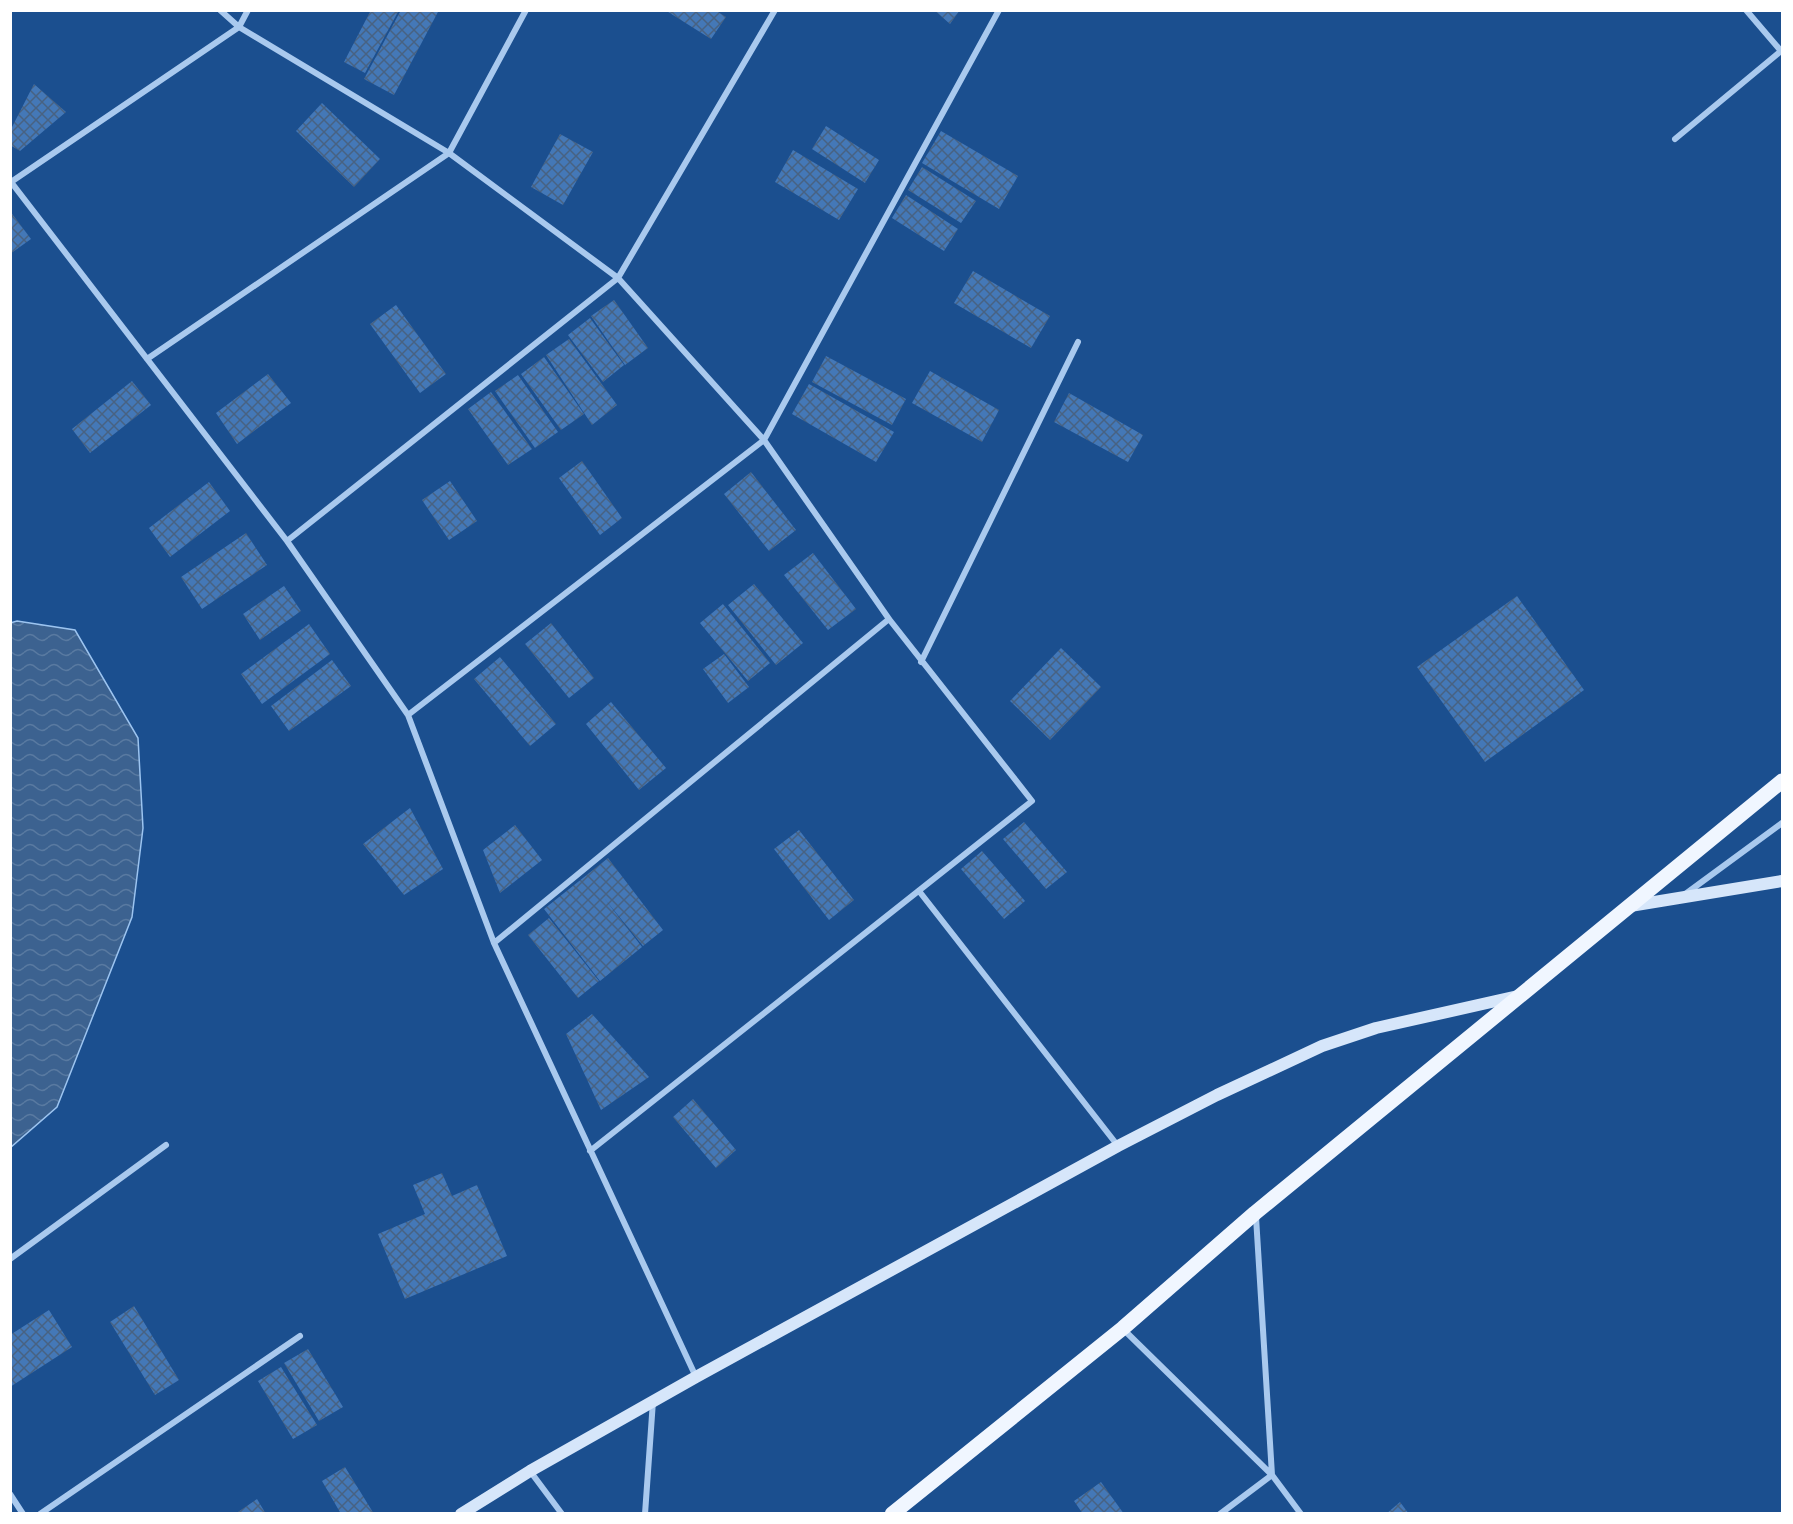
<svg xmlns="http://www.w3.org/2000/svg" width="1793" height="1524" font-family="'Varela Round',sans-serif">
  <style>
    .water { fill: url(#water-waves); stroke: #9cc4f0; stroke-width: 1.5 }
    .building { fill: url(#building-cross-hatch) }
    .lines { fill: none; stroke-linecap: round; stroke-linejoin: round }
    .street { stroke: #a9c9ee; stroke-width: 6 }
    .secondary { stroke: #d6e6fa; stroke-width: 12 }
    .primary { stroke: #f0f6ff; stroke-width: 15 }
  </style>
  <defs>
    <pattern id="water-waves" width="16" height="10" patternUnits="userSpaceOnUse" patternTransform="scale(1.5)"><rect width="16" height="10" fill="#3c6290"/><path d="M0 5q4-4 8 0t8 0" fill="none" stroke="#597aa1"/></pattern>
    <pattern id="building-cross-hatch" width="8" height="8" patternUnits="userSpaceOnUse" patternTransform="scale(1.5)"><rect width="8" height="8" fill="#4478b7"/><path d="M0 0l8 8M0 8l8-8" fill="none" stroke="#486282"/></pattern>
  </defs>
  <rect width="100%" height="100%" fill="#1b4f8f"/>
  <path class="water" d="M 17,621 L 75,630 L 138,738 L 143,828 L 132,917 L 57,1107 L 11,1147 L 10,623 Z"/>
  <path class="building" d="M 371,10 L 399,10 L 365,73 L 344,62 Z
    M 401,10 L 439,10 L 394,95 L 364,79 Z
    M 665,10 L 715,10 L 726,17 L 711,39 Z
    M 934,10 L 960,10 L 950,24 Z
    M 34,84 L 66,112 L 20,151 L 10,145 L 10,131 Z
    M 322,103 L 380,159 L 354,187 L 296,131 Z
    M 826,126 L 879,160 L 865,183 L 812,149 Z
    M 941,131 L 1018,176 L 999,209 L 922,163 Z
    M 560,134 L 593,152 L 563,205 L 531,187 Z
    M 793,150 L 858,189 L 839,220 L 775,182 Z
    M 922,167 L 976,201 L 961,223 L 908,190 Z
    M 906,195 L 958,229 L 944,251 L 892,218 Z
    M 10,211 L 31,239 L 10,254 Z
    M 973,271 L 1050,316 L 1031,348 L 954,303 Z
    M 614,300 L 648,348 L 625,365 L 591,316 Z
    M 396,305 L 446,374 L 420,393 L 370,324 Z
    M 590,318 L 624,365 L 603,382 L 568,335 Z
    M 569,339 L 617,405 L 592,425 L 546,355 Z
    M 826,356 L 906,399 L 892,425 L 812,382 Z
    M 544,357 L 584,414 L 561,430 L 521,374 Z
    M 930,371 L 999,410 L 982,442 L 912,403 Z
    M 268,374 L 291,403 L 237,444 L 216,413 Z
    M 518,375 L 558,432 L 535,448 L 495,391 Z
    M 132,381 L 151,405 L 90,453 L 72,429 Z
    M 809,384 L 894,432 L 876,462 L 792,414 Z
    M 491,392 L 532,449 L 508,465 L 468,409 Z
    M 1069,393 L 1143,435 L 1128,462 L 1054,422 Z
    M 582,461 L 622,518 L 600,535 L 559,478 Z
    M 751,472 L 796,530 L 769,551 L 724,494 Z
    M 450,481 L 477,521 L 449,540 L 422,500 Z
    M 209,482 L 230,511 L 170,557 L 149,528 Z
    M 246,533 L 267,565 L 202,609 L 181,577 Z
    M 813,553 L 856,609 L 828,630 L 784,575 Z
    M 754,584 L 803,643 L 776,665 L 728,605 Z
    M 284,586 L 301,611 L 260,640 L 243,614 Z
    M 1517,596 L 1584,690 L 1485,762 L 1417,667 Z
    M 723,604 L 770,663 L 748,681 L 700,623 Z
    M 551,623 L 594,678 L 569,698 L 525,644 Z
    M 309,624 L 330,654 L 262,704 L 241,674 Z
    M 1061,648 L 1101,687 L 1050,740 L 1010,701 Z
    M 724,654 L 749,687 L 728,703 L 703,669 Z
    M 500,657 L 556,724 L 530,746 L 474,679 Z
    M 332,660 L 351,686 L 289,731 L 271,706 Z
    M 611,702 L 666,768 L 639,790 L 586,724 Z
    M 410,808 L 443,869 L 404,895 L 363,844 Z
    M 1024,822 L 1067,872 L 1046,889 L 1003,839 Z
    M 515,825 L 542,860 L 500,893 L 483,850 Z
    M 799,830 L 854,900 L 829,920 L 774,849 Z
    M 982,851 L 1025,901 L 1004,919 L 961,869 Z
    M 608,858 L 663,930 L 643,946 L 604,898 L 642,947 L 600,981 L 544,909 Z
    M 549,918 L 599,981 L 578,998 L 528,935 Z
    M 592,1014 L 649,1077 L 601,1110 L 566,1034 Z
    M 693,1099 L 736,1150 L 716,1168 L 673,1117 Z
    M 442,1173 L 452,1196 L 477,1185 L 507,1256 L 405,1299 L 378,1234 L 425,1214 L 413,1185 Z
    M 134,1306 L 179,1380 L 155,1395 L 110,1322 Z
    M 49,1310 L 72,1347 L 10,1387 L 10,1335 Z
    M 308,1349 L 343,1407 L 319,1421 L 284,1363 Z
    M 281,1367 L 317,1425 L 293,1439 L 258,1381 Z
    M 345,1467 L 374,1514 L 341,1514 L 322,1481 Z
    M 1101,1482 L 1124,1514 L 1083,1514 L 1074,1501 Z
    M 257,1499 L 266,1514 L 235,1514 Z
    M 1400,1502 L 1409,1514 L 1386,1514 Z"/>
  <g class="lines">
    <path class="street" d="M 220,10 L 239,27 L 449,153 L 618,278 L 764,440 L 889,619 L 1032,801 L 590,1151
      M 248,10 L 239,27 L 11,182 L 287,541 L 408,715 L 494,943 L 696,1377
      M 1675,139 L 1781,51 L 1746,10
      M 147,359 L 449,153 L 526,10
      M 287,541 L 618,278 L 775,10
      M 921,662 L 1078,342
      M 408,715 L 764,440 L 999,10
      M 919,891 L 1118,1146
      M 1684,895 L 1782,823
      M 494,943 L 889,619
      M 10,1259 L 166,1145
      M 1123,1329 L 1272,1475 L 1301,1514
      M 530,1471 L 562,1514
      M 10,1494 L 23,1514
      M 40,1514 L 300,1336
      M 645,1514 L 653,1401
      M 1220,1514 L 1272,1475 L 1256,1217"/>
    <path class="secondary" d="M 1630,906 L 1782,881
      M 461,1514 L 530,1471 L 696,1377 L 1118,1146 L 1217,1095 L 1322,1046 L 1376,1028 L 1518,996"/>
    <path class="primary" d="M 892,1514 L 1123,1328 L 1255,1213 L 1782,781"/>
  </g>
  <rect width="1793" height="1524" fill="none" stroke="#ffffff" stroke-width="24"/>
</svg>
